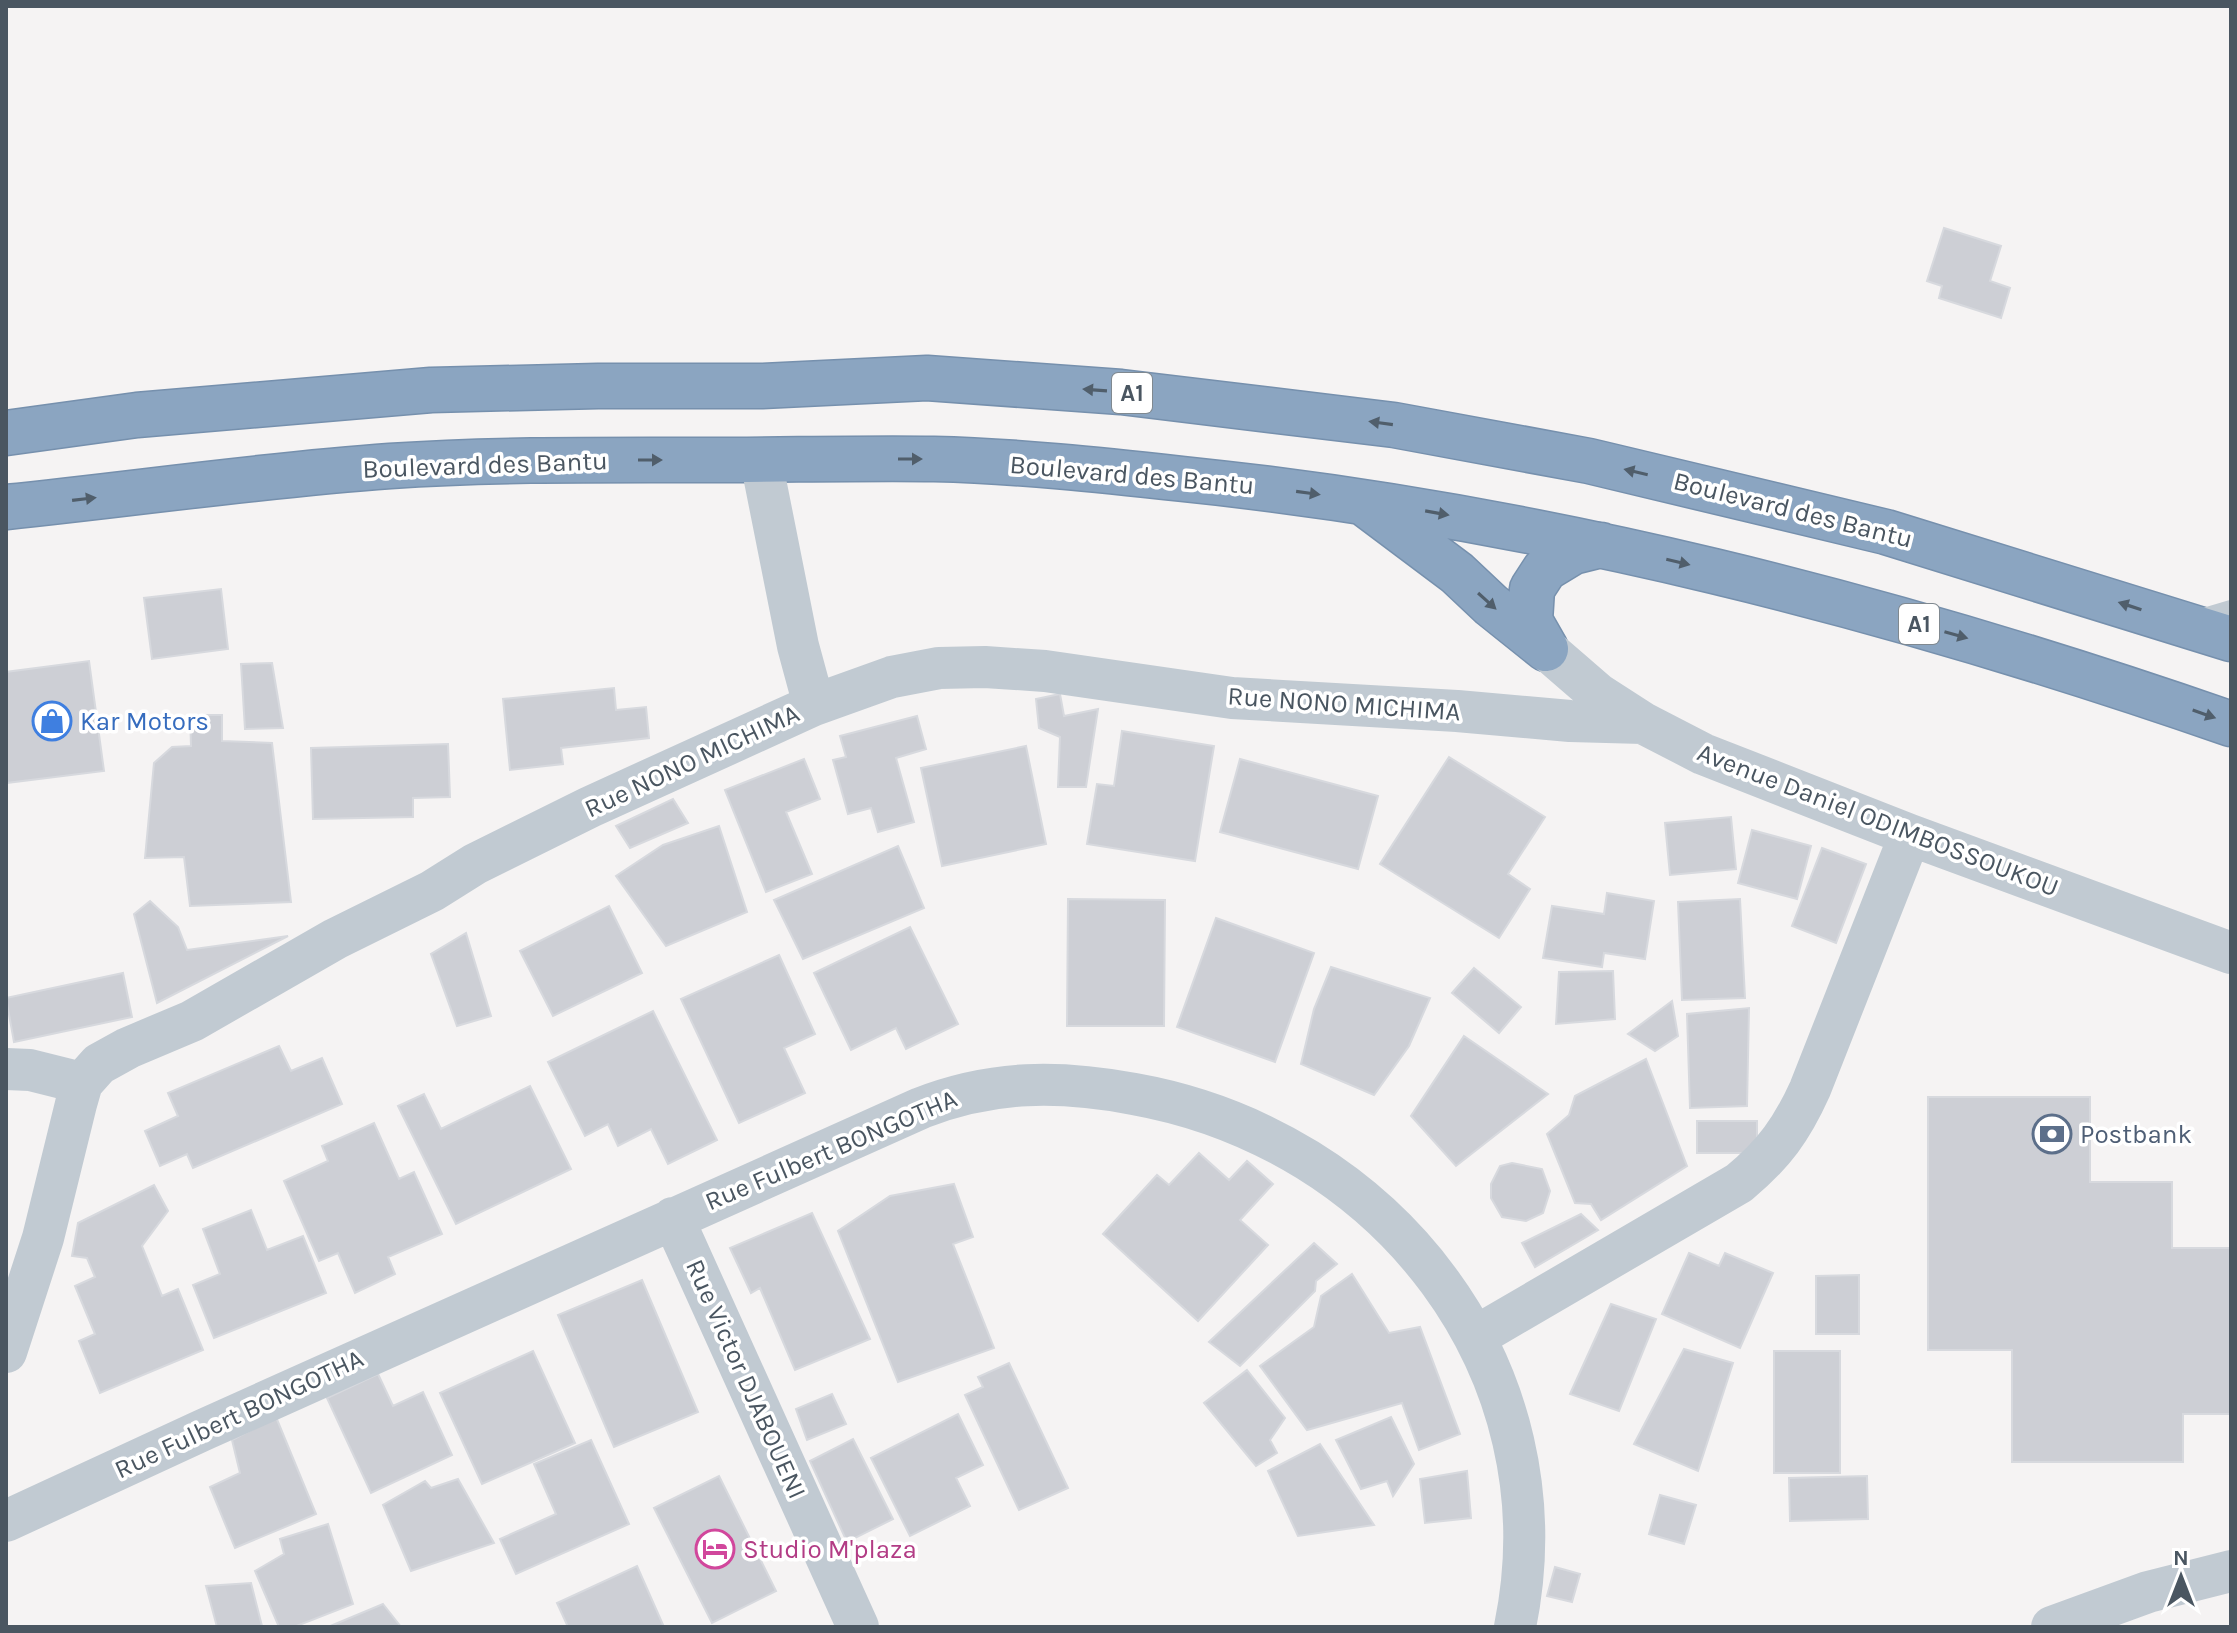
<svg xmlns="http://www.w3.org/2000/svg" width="2237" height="1633" font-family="Karla,sans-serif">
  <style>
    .building { fill: #cdcfd5; stroke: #d7d9de; stroke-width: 2 }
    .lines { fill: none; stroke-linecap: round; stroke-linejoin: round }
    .highway-casing { stroke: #7690ad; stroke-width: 47 }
    .lane { stroke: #c1cad2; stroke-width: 22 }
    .street { stroke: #c1cad2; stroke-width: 42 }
    .highway { stroke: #8ba5c1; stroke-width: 44 }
    .oneway { fill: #505e6b }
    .labels { text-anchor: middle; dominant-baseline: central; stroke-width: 7; stroke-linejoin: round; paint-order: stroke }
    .shield { fill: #fff; stroke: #808990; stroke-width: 2 }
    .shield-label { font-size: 24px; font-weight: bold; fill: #4a5661 }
    .street-label { font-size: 26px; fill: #4a5661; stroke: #fff }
    .shop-label { font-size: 26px; fill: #366cbe; stroke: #fff; text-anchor: start }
    .service-label { font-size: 26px; fill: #4e5e75; stroke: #fff; text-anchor: start }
    .hotel-label { font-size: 26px; fill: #b23c85; stroke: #fff; text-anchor: start }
  </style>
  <rect width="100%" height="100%" fill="#f5f3f3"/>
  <path class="building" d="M 1944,228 L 2001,246 L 1990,281 L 2010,288 L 2001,318 L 1939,298 L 1942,286 L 1927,281 Z
    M 221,589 L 228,649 L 152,659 L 144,598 Z
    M 89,661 L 104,771 L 6,783 L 6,672 Z
    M 272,663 L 283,728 L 245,729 L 241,664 Z
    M 614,688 L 616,710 L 646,707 L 649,738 L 561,748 L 563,764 L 510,770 L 503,699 Z
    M 1060,694 L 1064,716 L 1098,709 L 1086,787 L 1058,787 L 1060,737 L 1039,728 L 1036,699 Z
    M 190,715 L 222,715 L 222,741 L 272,743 L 291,902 L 190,906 L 184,857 L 145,858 L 154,763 L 172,747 L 191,746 Z
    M 917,716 L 926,749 L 896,758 L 914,822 L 878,832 L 871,808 L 848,814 L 833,760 L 846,757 L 840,736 Z
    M 1122,731 L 1214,746 L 1195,861 L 1087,844 L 1097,784 L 1114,786 Z
    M 448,744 L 450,797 L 413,798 L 413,817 L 313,819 L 311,748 Z
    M 1026,746 L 1046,844 L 942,866 L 921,768 Z
    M 1449,757 L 1545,817 L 1508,874 L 1530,889 L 1499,938 L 1380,864 Z
    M 804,759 L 820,799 L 786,812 L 812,874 L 766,892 L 725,790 Z
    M 1240,759 L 1378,796 L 1358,869 L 1220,832 Z
    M 673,799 L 688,823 L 630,848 L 616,826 Z
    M 1731,817 L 1736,869 L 1670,875 L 1665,823 Z
    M 719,826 L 747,912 L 666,946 L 616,876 L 663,845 Z
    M 1752,830 L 1811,846 L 1797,899 L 1738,883 Z
    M 898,846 L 924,908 L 803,959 L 774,900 Z
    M 1822,848 L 1866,864 L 1836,943 L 1792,926 Z
    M 1607,893 L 1654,901 L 1645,959 L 1604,953 L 1602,967 L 1543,958 L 1552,906 L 1604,914 Z
    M 1068,899 L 1165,900 L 1164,1026 L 1067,1026 Z
    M 1740,899 L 1745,998 L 1682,1000 L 1678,902 Z
    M 150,901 L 178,927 L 187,950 L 288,936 L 157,1003 L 134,914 Z
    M 609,906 L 642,973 L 553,1016 L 520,951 Z
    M 1216,918 L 1314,953 L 1275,1062 L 1177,1027 Z
    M 910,927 L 958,1024 L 906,1049 L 896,1028 L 851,1050 L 814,973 Z
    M 466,933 L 491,1016 L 457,1026 L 431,954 Z
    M 779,955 L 815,1034 L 784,1048 L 805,1093 L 739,1123 L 681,999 Z
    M 1331,967 L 1430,998 L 1409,1046 L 1374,1095 L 1301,1064 L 1314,1009 Z
    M 1474,968 L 1521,1007 L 1499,1033 L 1452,993 Z
    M 1613,971 L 1615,1019 L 1556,1024 L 1559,972 Z
    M 123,973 L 132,1017 L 14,1042 L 6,998 Z
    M 1672,1001 L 1678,1036 L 1655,1051 L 1628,1034 Z
    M 1749,1008 L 1747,1106 L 1690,1108 L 1687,1014 Z
    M 653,1011 L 717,1140 L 668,1164 L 651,1129 L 618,1146 L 608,1124 L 585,1136 L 548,1062 Z
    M 1464,1036 L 1548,1094 L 1456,1166 L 1411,1116 Z
    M 279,1046 L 291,1071 L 322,1058 L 342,1104 L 193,1168 L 187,1154 L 160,1166 L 145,1131 L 178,1116 L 168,1093 Z
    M 1646,1059 L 1687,1166 L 1601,1220 L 1591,1204 L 1575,1203 L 1547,1134 L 1569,1115 L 1575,1096 Z
    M 530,1086 L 571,1169 L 456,1224 L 398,1106 L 424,1094 L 441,1129 Z
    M 1928,1097 L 2090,1097 L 2090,1182 L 2172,1182 L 2172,1248 L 2231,1248 L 2231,1414 L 2183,1414 L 2183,1462 L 2012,1462 L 2012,1350 L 1928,1350 Z
    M 1697,1121 L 1757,1121 L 1757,1153 L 1697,1153 Z
    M 374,1123 L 399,1179 L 414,1172 L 442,1234 L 388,1257 L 395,1274 L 355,1293 L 338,1253 L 319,1261 L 284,1181 L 328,1161 L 322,1146 Z
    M 1199,1153 L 1229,1180 L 1247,1161 L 1273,1184 L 1240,1220 L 1268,1245 L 1198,1321 L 1103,1234 L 1157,1175 L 1169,1185 Z
    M 1512,1163 L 1542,1169 L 1550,1191 L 1543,1213 L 1526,1221 L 1502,1217 L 1491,1198 L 1491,1184 L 1500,1166 Z
    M 954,1184 L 973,1237 L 953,1244 L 994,1348 L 898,1382 L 838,1231 L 890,1196 Z
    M 154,1185 L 168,1211 L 142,1246 L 162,1296 L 178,1289 L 203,1350 L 100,1393 L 79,1341 L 95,1334 L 75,1286 L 95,1277 L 87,1258 L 72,1256 L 78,1223 Z
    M 251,1210 L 267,1250 L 303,1236 L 326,1293 L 214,1338 L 193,1285 L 220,1274 L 203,1229 Z
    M 812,1213 L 870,1339 L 795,1370 L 760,1288 L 751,1293 L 730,1248 Z
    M 1581,1214 L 1598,1230 L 1535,1267 L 1522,1243 Z
    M 1314,1243 L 1337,1264 L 1316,1281 L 1315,1291 L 1240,1366 L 1209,1342 Z
    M 1689,1253 L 1719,1266 L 1725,1253 L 1773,1273 L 1740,1348 L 1662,1314 Z
    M 1352,1274 L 1389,1333 L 1420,1327 L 1460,1434 L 1419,1450 L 1402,1403 L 1307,1430 L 1260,1366 L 1314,1327 L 1321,1296 Z
    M 1859,1275 L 1859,1334 L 1816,1334 L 1816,1276 Z
    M 642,1280 L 698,1412 L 614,1447 L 558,1315 Z
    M 1611,1304 L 1656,1319 L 1619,1411 L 1570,1394 Z
    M 1684,1349 L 1733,1363 L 1698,1471 L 1634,1444 Z
    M 533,1351 L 575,1443 L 482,1484 L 440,1393 Z
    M 1774,1351 L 1840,1351 L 1840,1473 L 1774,1473 Z
    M 1009,1363 L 1068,1488 L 1019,1510 L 965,1395 L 983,1387 L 978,1377 Z
    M 1247,1370 L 1285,1418 L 1270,1440 L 1277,1453 L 1256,1466 L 1204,1403 Z
    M 378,1374 L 393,1406 L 423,1392 L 452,1455 L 371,1493 L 327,1398 Z
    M 832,1394 L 846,1424 L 807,1440 L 796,1409 Z
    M 958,1414 L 983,1465 L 956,1478 L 970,1506 L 910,1536 L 871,1458 Z
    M 276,1417 L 316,1514 L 235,1548 L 210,1487 L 240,1473 L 232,1440 Z
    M 1391,1417 L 1414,1464 L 1393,1496 L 1387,1481 L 1361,1489 L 1336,1440 Z
    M 853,1439 L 893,1519 L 847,1542 L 810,1461 Z
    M 591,1440 L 629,1524 L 516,1574 L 500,1539 L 556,1514 L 534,1464 Z
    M 1320,1444 L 1374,1525 L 1298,1536 L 1268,1471 Z
    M 1467,1471 L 1471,1518 L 1425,1523 L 1420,1479 Z
    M 719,1476 L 776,1591 L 712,1623 L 654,1508 Z
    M 1867,1476 L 1868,1519 L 1790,1521 L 1789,1478 Z
    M 458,1479 L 494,1543 L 411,1571 L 383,1505 L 425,1481 L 431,1488 Z
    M 1660,1495 L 1696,1505 L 1684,1544 L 1649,1534 Z
    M 328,1524 L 353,1604 L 294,1627 L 279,1627 L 255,1571 L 284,1554 L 280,1539 Z
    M 637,1566 L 664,1627 L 568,1627 L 557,1603 Z
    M 1555,1567 L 1580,1574 L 1572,1602 L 1547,1596 Z
    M 251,1583 L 262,1626 L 217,1627 L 206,1586 Z
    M 383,1604 L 401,1627 L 328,1627 Z"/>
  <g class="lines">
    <defs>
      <path id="highway" d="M 6,433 L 137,415 L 431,390 L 598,386 L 762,386 L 927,378 L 1121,392 L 1394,425 L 1589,461 L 1886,532 L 2231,639
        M 1365,504 L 1457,573 L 1491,605 L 1546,649
        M 6,507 C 134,494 261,475 390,466 C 495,459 601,460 707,460 C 783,460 859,458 934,459 C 1017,461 1101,470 1183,479 C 1542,516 1891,606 2231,724
        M 1546,649 L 1530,621 L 1532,589 L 1545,569 L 1573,552 L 1601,545"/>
    </defs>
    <use href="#highway" class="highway-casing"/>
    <path class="lane" d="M 2194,622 L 2231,611"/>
    <path class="street" d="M 761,460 L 798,646 L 814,705
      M 1546,649 L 1598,694 L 1643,723 L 1703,754 L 1910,835 L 2231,953
      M 6,1069 L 30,1070 L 82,1083
      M 673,1218 L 858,1627
      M 1475,1337 L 1739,1183 C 1774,1154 1792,1129 1810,1089 L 1910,835
      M 6,1352 L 43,1238 L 76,1104 L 82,1083 L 99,1064 L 128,1048 L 192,1021 L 335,939 L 432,891 L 475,864 L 590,807 L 814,705 L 892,677 L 939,668 L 985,667 L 1045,671 L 1232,698 L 1457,711 L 1570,721 L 1643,723
      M 6,1521 L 203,1430 L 921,1108 C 993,1080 1059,1080 1134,1094 C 1386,1139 1568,1369 1515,1627
      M 2052,1627 L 2148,1592 L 2231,1571"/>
    <use href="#highway" class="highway"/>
  </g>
  <defs><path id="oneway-solid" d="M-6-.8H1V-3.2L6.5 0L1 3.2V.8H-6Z" transform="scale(2)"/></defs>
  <g class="oneway">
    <use href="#oneway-solid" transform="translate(1095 390) rotate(-176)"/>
    <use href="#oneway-solid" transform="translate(1381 423) rotate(-172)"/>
    <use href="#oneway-solid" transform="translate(910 459)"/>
    <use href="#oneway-solid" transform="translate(650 460)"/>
    <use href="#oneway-solid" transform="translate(1636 472) rotate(-167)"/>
    <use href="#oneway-solid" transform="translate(1308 493) rotate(8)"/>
    <use href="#oneway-solid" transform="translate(84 499) rotate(-7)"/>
    <use href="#oneway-solid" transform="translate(1437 513) rotate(10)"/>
    <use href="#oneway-solid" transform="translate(1678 562) rotate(13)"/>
    <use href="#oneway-solid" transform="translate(1487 601) rotate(42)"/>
    <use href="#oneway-solid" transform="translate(2130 606) rotate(-162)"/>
    <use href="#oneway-solid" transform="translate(1956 635) rotate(16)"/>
    <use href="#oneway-solid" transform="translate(2204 714) rotate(19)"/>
  </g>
  <defs>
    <symbol id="shop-ring" viewBox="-11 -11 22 22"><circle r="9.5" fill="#fff" stroke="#3f7fe0" stroke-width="1.5"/><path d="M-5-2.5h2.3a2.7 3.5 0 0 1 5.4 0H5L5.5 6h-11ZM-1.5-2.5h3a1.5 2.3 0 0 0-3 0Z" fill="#3f7fe0"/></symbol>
    <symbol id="bank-ring" viewBox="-11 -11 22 22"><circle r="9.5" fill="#fff" stroke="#5c6f8a" stroke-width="1.5"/><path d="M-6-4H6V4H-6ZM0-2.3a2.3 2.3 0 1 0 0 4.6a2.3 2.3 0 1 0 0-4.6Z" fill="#5c6f8a"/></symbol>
    <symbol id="hotel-ring" viewBox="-11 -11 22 22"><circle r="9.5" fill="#fff" stroke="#d1479c" stroke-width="1.5"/><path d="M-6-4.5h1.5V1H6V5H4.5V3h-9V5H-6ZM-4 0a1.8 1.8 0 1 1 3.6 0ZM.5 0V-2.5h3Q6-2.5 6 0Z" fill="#d1479c"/></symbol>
  </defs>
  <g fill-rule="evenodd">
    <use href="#shop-ring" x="30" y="699" width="44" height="44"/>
    <use href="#bank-ring" x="2030" y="1112" width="44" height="44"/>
    <use href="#hotel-ring" x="693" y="1527" width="44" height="44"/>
  </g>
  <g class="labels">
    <g class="shield">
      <rect x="1112" y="373" width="40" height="40" rx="6"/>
      <rect x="1899" y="604" width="40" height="40" rx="6"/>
    </g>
    <g class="shield-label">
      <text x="1132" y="393">A1</text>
      <text x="1919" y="624">A1</text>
    </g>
    <g class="street-label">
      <text transform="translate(485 465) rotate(-2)">Boulevard des Bantu</text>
      <text transform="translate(1132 475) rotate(5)">Boulevard des Bantu</text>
      <text transform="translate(1793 510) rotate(14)">Boulevard des Bantu</text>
      <text transform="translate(1344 704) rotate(4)">Rue NONO MICHIMA</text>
      <text transform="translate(692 761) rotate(-25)">Rue NONO MICHIMA</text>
      <text transform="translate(1878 820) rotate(21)">Avenue Daniel ODIMBOSSOUKOU</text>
      <text transform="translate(831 1150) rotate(-23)">Rue Fulbert BONGOTHA</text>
      <text transform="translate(746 1379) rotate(66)">Rue Victor DJABOUENI</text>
      <text transform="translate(239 1414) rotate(-25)">Rue Fulbert BONGOTHA</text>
    </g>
    <g class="shop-label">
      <text x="80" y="721">Kar Motors</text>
    </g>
    <g class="service-label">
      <text x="2080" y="1134">Postbank</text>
    </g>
    <g class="hotel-label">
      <text x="743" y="1549">Studio M'plaza</text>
    </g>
  </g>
  <rect width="2237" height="1633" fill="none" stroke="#4a5661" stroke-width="16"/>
  <g transform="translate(2181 1577)" stroke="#ffffff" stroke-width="6" paint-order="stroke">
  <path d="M0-6L14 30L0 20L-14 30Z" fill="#4a5661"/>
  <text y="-12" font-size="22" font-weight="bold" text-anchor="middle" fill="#4a5661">N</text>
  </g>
</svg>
